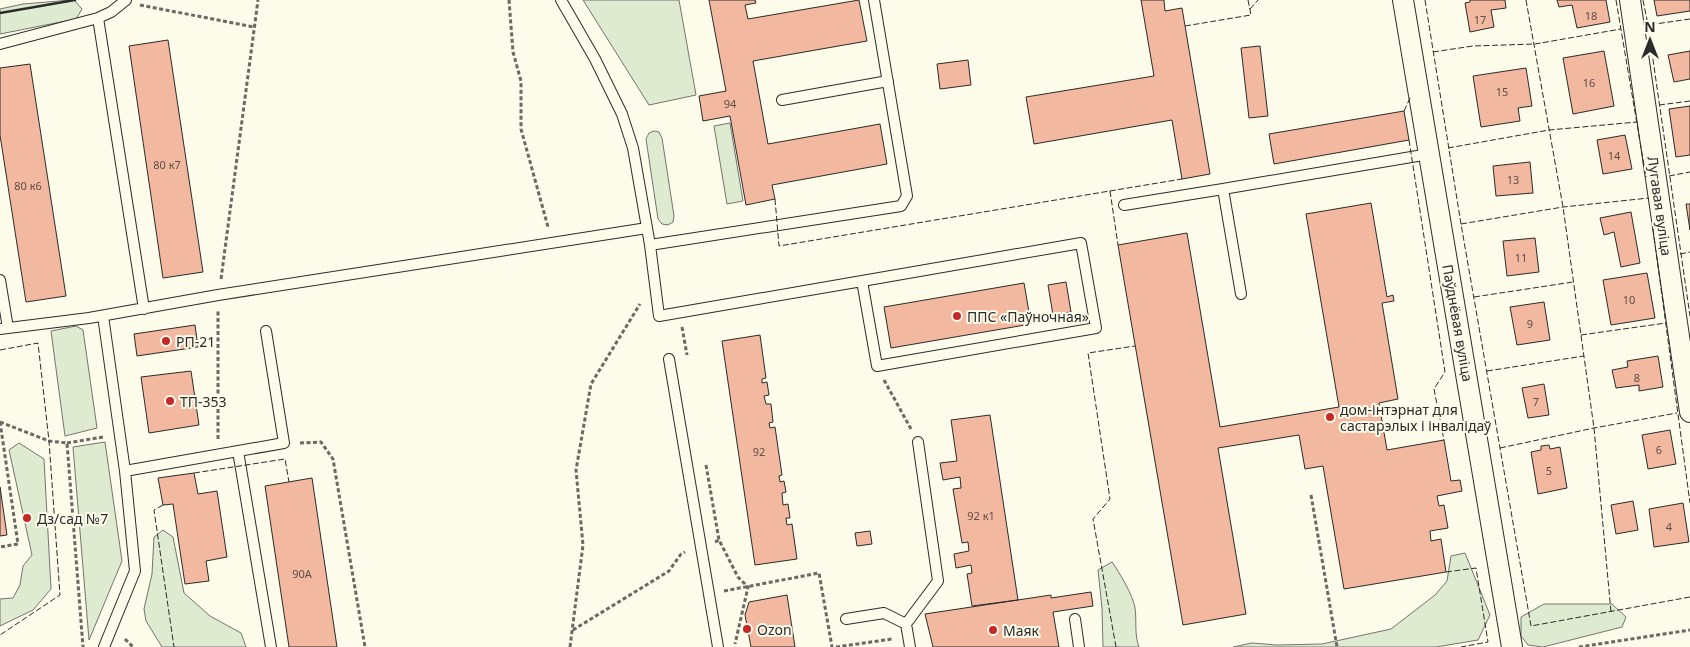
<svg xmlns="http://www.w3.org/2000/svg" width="1690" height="647" font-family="'Noto Sans',sans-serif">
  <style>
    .green { fill: #deebd1; stroke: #74746e }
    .building { fill: #f2b8a0; stroke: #2b2b2b }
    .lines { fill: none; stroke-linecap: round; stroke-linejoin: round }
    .service-casing { stroke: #2b2b2b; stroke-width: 12 }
    .minor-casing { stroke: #2b2b2b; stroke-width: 22 }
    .path { stroke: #6a6964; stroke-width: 3; stroke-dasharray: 4 2.5; stroke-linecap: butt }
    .service { stroke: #fdfbea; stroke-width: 10 }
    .minor { stroke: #fdfbea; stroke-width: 20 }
    .fence { stroke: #2b2b2b; stroke-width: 1; stroke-dasharray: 6 2.5; stroke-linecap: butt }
    .wall { stroke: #2b2b2b; stroke-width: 2.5 }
    .poi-dot { fill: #c62828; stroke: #fdfbea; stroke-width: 2 }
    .labels { text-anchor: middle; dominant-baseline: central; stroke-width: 4; stroke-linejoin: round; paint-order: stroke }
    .number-label { font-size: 11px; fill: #5d4e48 }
    .street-label { font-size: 14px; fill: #2b2b2b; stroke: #fdfbea }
    .poi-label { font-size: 14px; fill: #2b2b2b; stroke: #fdfbea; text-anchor: start }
  </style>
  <rect width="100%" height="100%" fill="#fdfbea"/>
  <path class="green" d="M 71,0 L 74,0 L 82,9 L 76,19 L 0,34 L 0,9 L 23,4 Z
    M 583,0 L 679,0 L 696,95 L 649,105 Z
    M 730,123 L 743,201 L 727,204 L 714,126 Z
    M 654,131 L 659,132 L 662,138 L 674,216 L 673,222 L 668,225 L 662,224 L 658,219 L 646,139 L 649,133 Z
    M 76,326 L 83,330 L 97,428 L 65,436 L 51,331 Z
    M 105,442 L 122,561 L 89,640 L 73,447 Z
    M 19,443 L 44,459 L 51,589 L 33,610 L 0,626 L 0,599 L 13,598 L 20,585 L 23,566 L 32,555 L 9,450 Z
    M 163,530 L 173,537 L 184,593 L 210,616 L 241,633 L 246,647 L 162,647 L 146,621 L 144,609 L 152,574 L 154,537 Z
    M 1465,553 L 1490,615 L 1478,640 L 1436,647 L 1233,647 L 1252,643 L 1277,645 L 1322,644 L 1391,629 L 1435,595 L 1447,581 L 1451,556 Z
    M 1112,562 C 1119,572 1133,595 1135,608 C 1137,622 1134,633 1139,647 L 1103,647 L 1102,608 L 1098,570 Z
    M 1544,604 L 1612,604 L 1626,617 L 1622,627 L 1543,647 L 1528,645 L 1521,636 L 1521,617 Z"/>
  <path class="building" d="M 709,0 L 755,0 L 756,3 L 745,5 L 748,19 L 859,0 L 867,41 L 753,61 L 768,144 L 880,124 L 887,164 L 772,185 L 775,199 L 746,205 L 730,116 L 703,121 L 699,96 L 726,91 Z
    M 1141,0 L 1164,0 L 1165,11 L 1182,8 L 1210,174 L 1182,179 L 1172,120 L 1034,144 L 1026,97 L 1154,76 Z
    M 1470,0 L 1505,0 L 1506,8 L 1491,10 L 1494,27 L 1470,32 L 1465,3 L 1470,2 Z
    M 1557,0 L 1606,0 L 1610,22 L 1577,28 L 1572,5 L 1559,7 Z
    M 1654,0 L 1690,0 L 1690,11 L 1657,16 Z
    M 168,40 L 203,272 L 163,278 L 129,46 Z
    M 1260,46 L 1268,116 L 1249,118 L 1241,48 Z
    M 1604,51 L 1614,106 L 1573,114 L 1563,58 Z
    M 1690,51 L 1690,79 L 1674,82 L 1668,55 Z
    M 968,60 L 971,85 L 940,89 L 937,64 Z
    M 30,64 L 66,296 L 26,302 L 0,135 L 0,68 Z
    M 1526,68 L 1532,106 L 1518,108 L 1520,121 L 1481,127 L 1473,76 Z
    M 1690,106 L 1690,155 L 1676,157 L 1669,109 Z
    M 1404,111 L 1409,140 L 1274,164 L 1269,134 Z
    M 1625,135 L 1632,169 L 1603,174 L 1597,140 Z
    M 1530,162 L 1533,193 L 1496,196 L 1493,166 Z
    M 1371,203 L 1387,297 L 1393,295 L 1394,301 L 1382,303 L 1398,399 L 1379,403 L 1387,450 L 1444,440 L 1451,481 L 1460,480 L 1462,491 L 1437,496 L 1439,506 L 1444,505 L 1448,528 L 1430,531 L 1431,541 L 1441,539 L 1446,572 L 1344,589 L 1323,466 L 1305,469 L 1299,435 L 1218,448 L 1246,614 L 1183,625 L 1118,245 L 1187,233 L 1220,427 L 1339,407 L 1306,214 Z
    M 1686,204 L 1690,204 L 1690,230 Z
    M 1631,212 L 1640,263 L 1621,267 L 1614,232 L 1604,235 L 1600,218 Z
    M 1535,238 L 1539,272 L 1507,276 L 1503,241 Z
    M 1647,273 L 1655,318 L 1611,325 L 1603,280 Z
    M 1066,282 L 1071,312 L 1053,315 L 1048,285 Z
    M 1024,283 L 1031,324 L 891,348 L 884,307 Z
    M 1544,302 L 1550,340 L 1517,345 L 1510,307 Z
    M 195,325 L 198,347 L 137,356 L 134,334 Z
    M 760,335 L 766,378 L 762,379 L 762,383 L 767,382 L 769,395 L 764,396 L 766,404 L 771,404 L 773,422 L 769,423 L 770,428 L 775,427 L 782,475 L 779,476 L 780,482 L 784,481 L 786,492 L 782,493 L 783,505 L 788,504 L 790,518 L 786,518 L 787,525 L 792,524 L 797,559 L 755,565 L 722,341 Z
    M 1658,356 L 1663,387 L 1639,391 L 1639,385 L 1616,388 L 1612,370 L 1628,367 L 1627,361 Z
    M 191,371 L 199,425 L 149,433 L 141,377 Z
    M 1544,384 L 1549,415 L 1528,418 L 1522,388 Z
    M 990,415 L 1018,600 L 972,606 L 967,574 L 972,573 L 971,565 L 956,568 L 954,554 L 969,551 L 968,542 L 962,543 L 953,489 L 961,488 L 960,477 L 943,480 L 940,463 L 957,461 L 951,420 Z
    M 1670,430 L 1676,464 L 1648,469 L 1642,435 Z
    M 1549,445 L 1550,449 L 1560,447 L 1567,488 L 1538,494 L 1531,452 L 1541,450 L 1541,446 Z
    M 194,473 L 198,494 L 217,491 L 227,557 L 206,561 L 209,581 L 185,584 L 173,504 L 163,505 L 158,478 Z
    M 312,478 L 316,505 L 337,647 L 289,647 L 265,486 Z
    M 0,487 L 7,535 L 0,536 Z
    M 1633,501 L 1638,530 L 1616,534 L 1611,505 Z
    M 1683,503 L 1689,542 L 1654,547 L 1649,509 Z
    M 870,531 L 872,544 L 857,546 L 855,533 Z
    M 1091,592 L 1093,606 L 1053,612 L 1059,647 L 933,647 L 925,614 L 1051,595 L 1051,598 Z
    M 787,595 L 795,647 L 751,647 L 745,615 L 749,602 Z"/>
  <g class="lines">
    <defs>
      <path id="service" d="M 561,0 L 595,59 L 622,114 L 633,148 L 650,245 L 659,316 L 862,281 L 877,366 L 1096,328 L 1081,243 L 862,281
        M 98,18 L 144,309
        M 0,44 L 98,18 L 111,12 L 126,0
        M 782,100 L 888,81
        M 1124,205 L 1223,189
        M 650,245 L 901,206 L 907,196 L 874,0
        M 0,280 L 8,328
        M 1241,294 L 1223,189 L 1429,154
        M 103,316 L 125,471 L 135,571 L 104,647
        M 0,329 L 89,318 L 218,295 L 647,228
        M 669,359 L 718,647
        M 238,451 L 271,647
        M 125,471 L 284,443 L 266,331
        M 846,619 L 884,613 L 906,624 L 910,647
        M 1075,619 L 1079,647
        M 906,624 L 938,581 L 918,442"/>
      <path id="minor" d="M 1403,0 L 1512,647
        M 1630,0 L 1690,412"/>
    </defs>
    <use href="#service" class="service-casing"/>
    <use href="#minor" class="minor-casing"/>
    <path class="path" d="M 509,0 L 513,52 L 521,81 L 521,129 L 548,227
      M 140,5 L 254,27
      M 221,279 L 258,0
      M 682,327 L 687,355
      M 884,380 L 911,429
      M 0,422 L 49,441 L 67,443 L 83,647
      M 0,422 L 18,544 L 0,547
      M 218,439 L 218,310
      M 67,443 L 103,437
      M 300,443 L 321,442 L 333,459 L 365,647
      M 706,465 L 719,540
      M 1311,495 L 1337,647
      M 715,542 L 719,540 L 738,577 L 748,587 L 735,644
      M 724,591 L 819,573 L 832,647
      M 573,630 L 669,571 L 681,554 L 685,552
      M 125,639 L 133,647
      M 570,647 L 583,545 L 576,470 L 591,384 L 640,304
      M 836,647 L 892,639
      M 1579,647 L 1690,630"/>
    <use href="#service" class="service"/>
    <use href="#minor" class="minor"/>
    <path class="fence" d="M 1425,0 L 1461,224 L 1531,626 L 1690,597
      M 1526,0 L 1563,207 L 1594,428 L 1611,612
      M 1616,0 L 1646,177
      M 1643,0 L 1648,25
      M 1250,9 L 1258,0
      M 1690,19 L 1648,25 L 1690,316
      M 1185,26 L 1251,15 L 1248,0
      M 1433,52 L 1473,46 L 1535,44 L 1621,29
      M 1659,105 L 1690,101
      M 1404,111 L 1411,96
      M 1409,140 L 1445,372 L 1434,389 L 1444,440
      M 1448,148 L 1549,130 L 1637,122
      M 1669,176 L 1690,172
      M 1110,191 L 1118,245
      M 775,199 L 779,246 L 1182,179
      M 1461,224 L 1563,207 L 1649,198
      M 1653,229 L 1690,503
      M 1680,254 L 1690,252
      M 1474,297 L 1573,282
      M 1581,335 L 1666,323
      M 0,350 L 38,343 L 49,441 L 60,595 L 0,635
      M 1487,371 L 1584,356
      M 1500,448 L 1594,428 L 1677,413
      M 194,473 L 285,459 L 289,482
      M 163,505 L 154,510 L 174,647
      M 1446,572 L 1476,568 L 1488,642 L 1461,647
      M 1116,647 L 1093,519 L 1110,499 L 1088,353 L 1135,346"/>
    <path class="wall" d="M 0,13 L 75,0"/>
  </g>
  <g class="poi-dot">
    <circle cx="957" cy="316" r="5"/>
    <circle cx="166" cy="341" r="5"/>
    <circle cx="170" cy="401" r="5"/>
    <circle cx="1330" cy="417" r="5"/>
    <circle cx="27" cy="518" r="5"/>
    <circle cx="747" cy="629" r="5"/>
    <circle cx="993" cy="630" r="5"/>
  </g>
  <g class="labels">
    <g class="number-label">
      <text x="1591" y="15">18</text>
      <text x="1480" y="19">17</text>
      <text x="1589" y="82">16</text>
      <text x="1502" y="91">15</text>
      <text x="730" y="103">94</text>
      <text x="1614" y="155">14</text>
      <text x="167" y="164">80 к7</text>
      <text x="1513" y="179">13</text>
      <text x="28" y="185">80 к6</text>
      <text x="1521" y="257">11</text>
      <text x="1629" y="299">10</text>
      <text x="1530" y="323">9</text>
      <text x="1637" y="377">8</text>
      <text x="1536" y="401">7</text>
      <text x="1659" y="449">6</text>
      <text x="759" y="451">92</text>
      <text x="1549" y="470">5</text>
      <text x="981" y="515">92 к1</text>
      <text x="1669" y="526">4</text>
      <text x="302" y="573">90А</text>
    </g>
    <g class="street-label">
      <text transform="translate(1660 206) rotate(82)">Лугавая вуліца</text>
      <text transform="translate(1458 323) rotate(80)">Паўднёвая вуліца</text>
    </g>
    <g class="poi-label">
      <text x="967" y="316">ППС «Паўночная»</text>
      <text x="176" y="341">РП-21</text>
      <text x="180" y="401">ТП-353</text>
      <text x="1340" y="409">дом-інтэрнат для<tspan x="1340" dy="16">састарэлых і інвалідаў</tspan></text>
      <text x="37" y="518">Дз/сад №7</text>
      <text x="757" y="629">Ozon</text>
      <text x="1003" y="630">Маяк</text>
    </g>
  </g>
  <g transform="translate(1650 40)" stroke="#fdfbea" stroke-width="4" paint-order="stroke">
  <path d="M0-4L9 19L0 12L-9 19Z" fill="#2b2b2b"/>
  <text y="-8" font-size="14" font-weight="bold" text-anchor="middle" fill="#2b2b2b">N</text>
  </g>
</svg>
